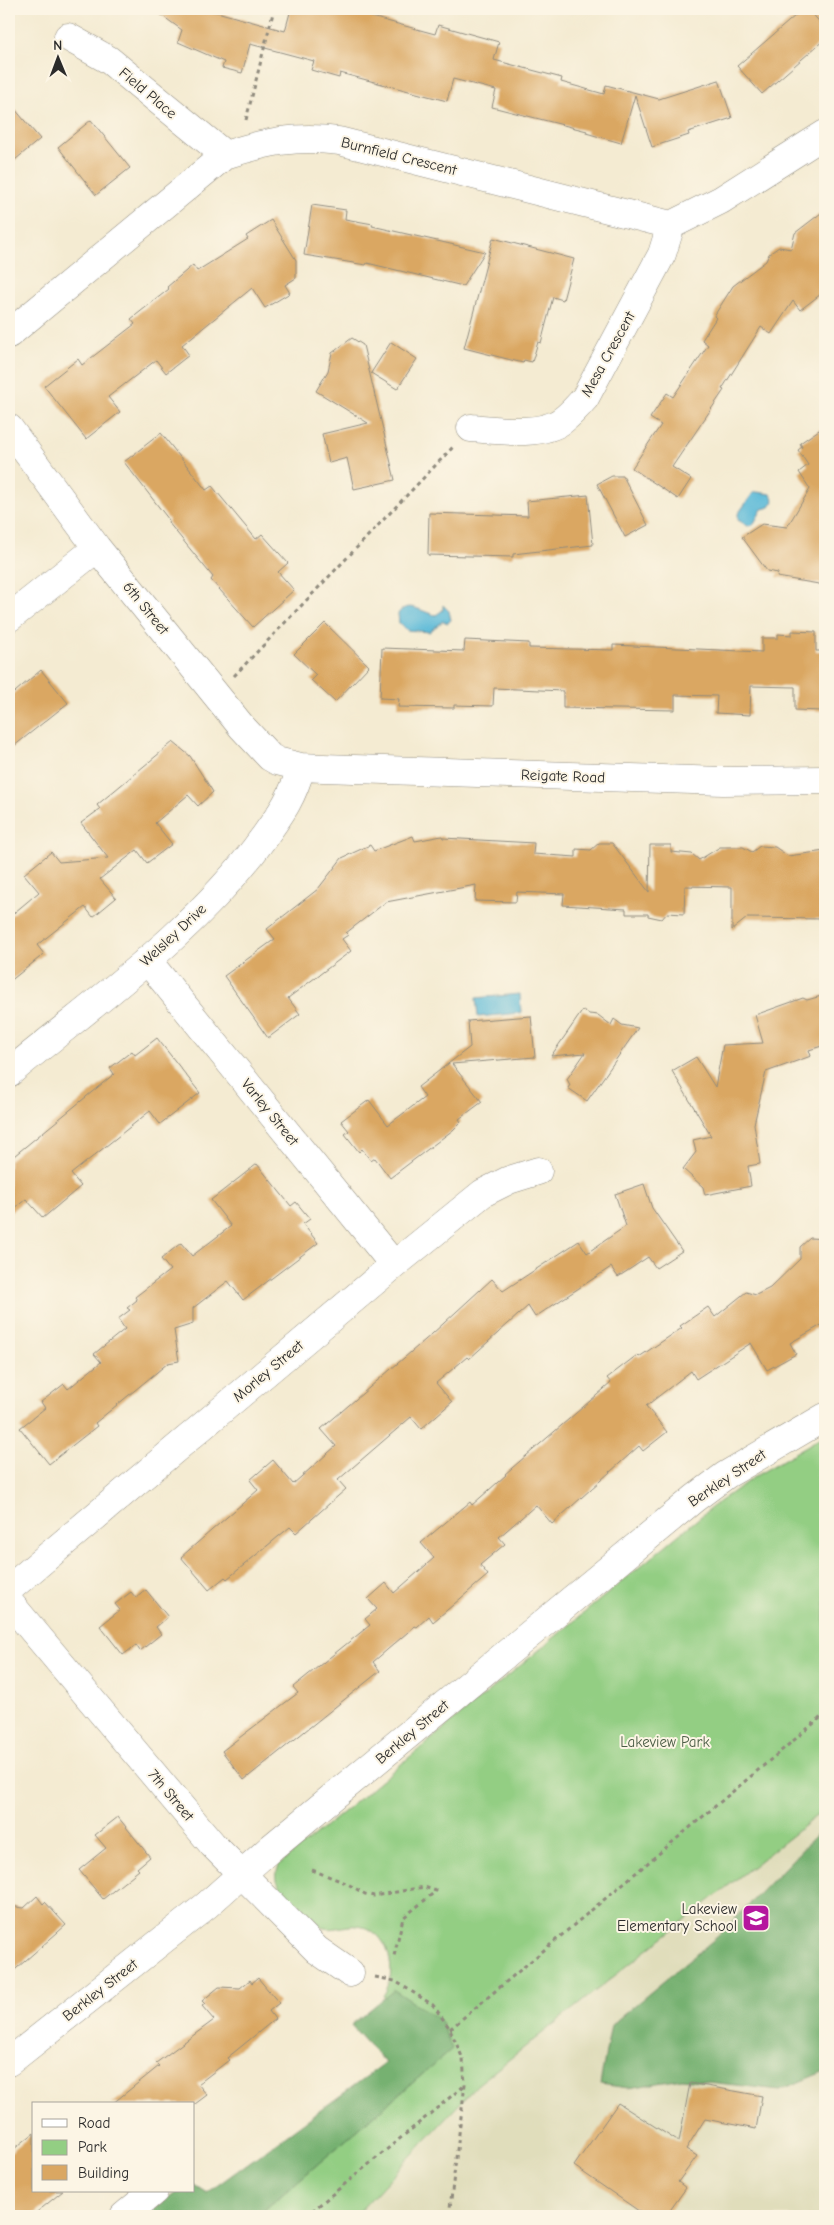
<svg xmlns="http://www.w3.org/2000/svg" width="834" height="2225" font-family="'Comic Neue',sans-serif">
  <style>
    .built { fill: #e0ddbb }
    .green { fill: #93ce83; stroke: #5f7c57 }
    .forest { fill: #76b171; stroke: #506e4e }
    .water { fill: #5ab9d8; stroke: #427282 }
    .building { fill: #daa762 }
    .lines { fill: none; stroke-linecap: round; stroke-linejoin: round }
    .minor-casing { stroke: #908b7e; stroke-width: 29 }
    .path { stroke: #908b7e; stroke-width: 3; stroke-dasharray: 4 4; stroke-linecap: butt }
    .minor { stroke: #fff; stroke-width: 28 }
    .labels { text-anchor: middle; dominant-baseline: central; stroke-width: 4; stroke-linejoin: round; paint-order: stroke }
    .street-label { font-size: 15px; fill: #2b2b2b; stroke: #fcf5e5 }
    .park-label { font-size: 15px; fill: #4a5c45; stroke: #fcf5e5 }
    .poi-label { font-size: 15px; fill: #2b2b2b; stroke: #fcf5e5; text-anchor: end }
  </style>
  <rect width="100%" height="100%" fill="#fcf5e5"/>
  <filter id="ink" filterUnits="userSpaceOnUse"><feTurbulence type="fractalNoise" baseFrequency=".02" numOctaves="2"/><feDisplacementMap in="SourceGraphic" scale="10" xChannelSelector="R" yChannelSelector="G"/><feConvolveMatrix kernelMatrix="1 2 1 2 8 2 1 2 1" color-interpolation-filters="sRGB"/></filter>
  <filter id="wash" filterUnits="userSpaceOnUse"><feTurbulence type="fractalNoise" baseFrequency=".0096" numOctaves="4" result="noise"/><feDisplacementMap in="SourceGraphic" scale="20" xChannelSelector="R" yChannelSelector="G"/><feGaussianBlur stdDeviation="1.12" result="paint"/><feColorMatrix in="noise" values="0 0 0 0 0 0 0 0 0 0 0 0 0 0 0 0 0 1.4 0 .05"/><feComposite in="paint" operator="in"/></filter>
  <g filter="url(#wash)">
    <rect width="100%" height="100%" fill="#f4ebd2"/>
    <path class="built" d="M 825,1809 L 825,2216 L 355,2216 L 477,2085 Z"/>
    <path class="green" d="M 825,1435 L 825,1809 L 477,2085 L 355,2216 L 257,2216 L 445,2055 L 383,1996 C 399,1973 390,1930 358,1926 C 345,1924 334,1932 320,1927 C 308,1922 281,1893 277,1880 C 276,1875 277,1870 279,1865 L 717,1503 L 754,1477 Z"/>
    <path class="forest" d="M 825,1826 L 825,2071 L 780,2090 L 682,2079 L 628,2088 L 600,2084 L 611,2025 L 717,1937 Z
      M 394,1990 L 440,2020 L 452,2049 L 257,2216 L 145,2216 L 178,2191 L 194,2191 L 194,2185 L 207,2193 L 385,2063 L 351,2025 Z"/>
    <path class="water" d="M 757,492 L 771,494 L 774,501 L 770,507 L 762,509 L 753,525 L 748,526 L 738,520 L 738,514 L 753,493 Z
      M 443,605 L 449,611 L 451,620 L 448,623 L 443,621 L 429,632 L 407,630 L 399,623 L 398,614 C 407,599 423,613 436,615 L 443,610 Z
      M 520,994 L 521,1013 L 478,1017 L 476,998 Z"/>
    <g id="blocks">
      <path class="building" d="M 153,9 L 188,9 L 217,12 L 285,31 L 291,9 L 342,9 L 435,34 L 438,25 L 499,42 L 494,60 L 562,78 L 561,82 L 604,94 L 606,85 L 659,99 L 719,80 L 732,118 L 688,132 L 689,135 L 652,147 L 635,95 L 621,143 L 586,133 L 587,131 L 492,107 L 496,90 L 453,79 L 447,101 L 340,73 L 339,78 L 311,70 L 314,61 L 250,44 L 242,73 L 222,68 L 224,62 L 178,42 L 182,30 Z
        M 803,9 L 808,9 L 825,28 L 825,39 L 762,94 L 737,66 Z
        M 9,102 L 40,139 L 9,165 Z
        M 91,120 L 130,168 L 96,195 L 58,147 Z
        M 312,205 L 346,210 L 345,219 L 373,224 L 372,226 L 485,252 L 463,286 L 367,263 L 366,265 L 304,255 Z
        M 825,210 L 825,291 L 800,310 L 793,301 L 771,334 L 761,327 L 722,389 L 724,390 L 672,467 L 691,479 L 678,499 L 632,468 L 661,425 L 650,418 L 667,393 L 673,397 L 708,345 L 702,340 L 716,318 L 714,316 L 733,286 L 766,261 L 769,254 L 779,247 L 791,249 L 795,233 Z
        M 271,220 L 296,260 L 296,278 L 285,285 L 290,293 L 265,308 L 252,288 L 182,345 L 189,355 L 166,373 L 156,360 L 108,397 L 120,412 L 86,439 L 44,386 L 78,359 L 82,365 L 135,324 L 131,319 L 169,289 L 167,287 L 193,265 L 197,271 L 248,239 L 246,236 Z
        M 493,238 L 574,259 L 563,300 L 553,297 L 541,343 L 538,342 L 532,362 L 524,360 L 523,363 L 464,348 Z
        M 352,338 L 363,345 L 395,480 L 354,489 L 347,458 L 329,463 L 322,434 L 368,423 L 316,391 L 328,371 L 332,353 Z
        M 391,342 L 417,359 L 397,389 L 371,373 Z
        M 825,426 L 825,585 L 777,577 L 778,573 L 767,571 L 742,537 L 762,524 L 787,527 L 810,489 L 799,472 L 808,465 L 798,450 L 802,447 L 800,443 Z
        M 161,433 L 206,490 L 212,486 L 256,539 L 262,534 L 288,563 L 278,572 L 294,590 L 253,627 L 211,580 L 213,577 L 168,522 L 169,520 L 124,462 Z
        M 612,476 L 623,476 L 648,525 L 625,537 L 597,484 Z
        M 588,495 L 593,545 L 513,554 L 513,557 L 428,555 L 429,513 L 528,516 L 527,501 Z
        M 325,623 L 369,666 L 335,702 L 311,680 L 316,675 L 294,654 Z
        M 792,631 L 816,632 L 816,651 L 823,651 L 822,711 L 795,710 L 795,687 L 751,686 L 750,715 L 716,713 L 717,696 L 675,695 L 675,710 L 563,708 L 563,691 L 494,688 L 493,706 L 454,705 L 454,708 L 398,707 L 399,699 L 380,698 L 382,648 L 464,651 L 465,640 L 529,643 L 529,648 L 613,650 L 613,645 L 762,652 L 762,638 L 778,638 L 778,634 L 792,635 Z
        M 41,670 L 68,703 L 9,750 L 9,697 Z
        M 173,742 L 190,756 L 213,792 L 198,806 L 188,795 L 155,823 L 172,844 L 147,863 L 137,850 L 100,879 L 116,898 L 93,917 L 85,907 L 37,945 L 44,954 L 9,982 L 9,917 L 39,892 L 24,874 L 51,852 L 59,862 L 108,858 L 81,823 L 100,809 L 97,805 Z
        M 413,836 L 415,841 L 442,836 L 443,838 L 534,843 L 533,854 L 576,857 L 576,849 L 591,850 L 599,843 L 612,843 L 649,892 L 650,845 L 671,845 L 671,852 L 692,854 L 699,860 L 720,847 L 743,847 L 752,852 L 760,846 L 775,847 L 788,856 L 825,851 L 825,919 L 747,918 L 732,930 L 732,887 L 685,886 L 684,914 L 667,913 L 662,919 L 648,916 L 648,914 L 626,914 L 626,909 L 563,905 L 564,894 L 517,892 L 516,902 L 475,901 L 476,885 L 386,902 L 346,933 L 348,935 L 342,939 L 351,951 L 288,998 L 300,1014 L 268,1038 L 224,976 L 275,939 L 267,929 L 318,889 L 342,858 L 370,845 L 374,851 Z
        M 825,995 L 825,1045 L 809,1050 L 811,1056 L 766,1072 L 754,1124 L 760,1164 L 748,1166 L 751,1186 L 705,1195 L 703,1187 L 683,1169 L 696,1152 L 693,1140 L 711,1136 L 672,1071 L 696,1057 L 715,1087 L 723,1045 L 763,1043 L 755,1015 L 803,998 L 807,1000 Z
        M 583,1010 L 589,1014 L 598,1015 L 611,1025 L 614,1019 L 622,1025 L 638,1028 L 587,1101 L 568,1088 L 570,1085 L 567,1079 L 585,1053 L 551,1056 Z
        M 531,1016 L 535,1057 L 452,1064 L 482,1102 L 459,1119 L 461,1122 L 453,1130 L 390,1178 L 375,1158 L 371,1161 L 362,1149 L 359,1152 L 345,1134 L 349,1131 L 341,1121 L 369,1100 L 388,1125 L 425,1097 L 418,1087 L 470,1047 L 468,1021 Z
        M 157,1038 L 200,1093 L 160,1124 L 150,1111 L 71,1174 L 81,1186 L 43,1218 L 26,1199 L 9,1213 L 9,1160 L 114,1074 L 110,1068 L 132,1051 L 135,1055 Z
        M 257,1164 L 291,1206 L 296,1202 L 310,1219 L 303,1224 L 318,1243 L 243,1300 L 228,1281 L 193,1308 L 193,1324 L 174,1330 L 179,1361 L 168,1363 L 95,1423 L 97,1426 L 49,1464 L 20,1428 L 45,1408 L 41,1402 L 64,1384 L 68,1389 L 101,1362 L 94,1354 L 125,1329 L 118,1319 L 130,1310 L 127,1308 L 137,1300 L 135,1297 L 170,1270 L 161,1259 L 181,1243 L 192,1256 L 231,1226 L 211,1200 Z
        M 644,1184 L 652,1208 L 682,1251 L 656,1268 L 648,1257 L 618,1277 L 611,1267 L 535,1317 L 528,1306 L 469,1359 L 467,1357 L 436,1383 L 452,1402 L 421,1429 L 411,1417 L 338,1480 L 346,1489 L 296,1533 L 290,1527 L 227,1579 L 225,1577 L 209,1590 L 181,1557 L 258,1490 L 250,1480 L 273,1460 L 293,1484 L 336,1446 L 321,1429 L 432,1334 L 492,1279 L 503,1291 L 579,1241 L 587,1253 L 626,1226 L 615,1194 Z
        M 810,1238 L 825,1239 L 825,1323 L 790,1343 L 796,1354 L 767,1370 L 751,1343 L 696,1379 L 691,1371 L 646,1406 L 667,1432 L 643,1451 L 639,1446 L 552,1524 L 536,1505 L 499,1537 L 505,1544 L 480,1565 L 488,1575 L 433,1622 L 429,1616 L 417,1627 L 415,1626 L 373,1662 L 380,1671 L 244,1780 L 222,1751 L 298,1693 L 293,1687 L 370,1625 L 365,1619 L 377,1609 L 368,1599 L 386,1583 L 394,1593 L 434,1558 L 421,1543 L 470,1502 L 472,1505 L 506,1475 L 505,1474 L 611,1383 L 607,1378 L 637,1355 L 639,1357 L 682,1328 L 680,1326 L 708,1307 L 715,1317 L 746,1292 L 756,1295 L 770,1288 L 800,1259 L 800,1247 Z
        M 146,1590 L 168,1617 L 156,1627 L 161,1634 L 140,1651 L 136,1645 L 123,1655 L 100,1626 L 120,1610 L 115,1604 L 131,1592 L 136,1598 Z
        M 118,1817 L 150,1857 L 137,1868 L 139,1870 L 103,1899 L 79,1870 L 106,1848 L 95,1835 Z
        M 37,1896 L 43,1904 L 45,1902 L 66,1925 L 9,1975 L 9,1906 L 24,1908 Z
        M 258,1978 L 279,2003 L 269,2011 L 275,2019 L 227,2058 L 229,2060 L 198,2084 L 207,2095 L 195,2104 L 112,2104 L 159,2066 L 156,2063 L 214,2020 L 202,2006 L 205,2004 L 202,2001 L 219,1987 L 240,1988 L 250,1980 L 252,1983 Z
        M 690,2083 L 762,2096 L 756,2129 L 705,2119 L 686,2149 L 697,2156 L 678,2182 L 686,2188 L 666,2216 L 646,2216 L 574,2166 L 618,2103 L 679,2142 Z
        M 34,2133 L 34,2191 L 63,2191 L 32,2216 L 9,2216 L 9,2153 Z"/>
    </g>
  </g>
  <g filter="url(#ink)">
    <use href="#blocks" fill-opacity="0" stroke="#908b7e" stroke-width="1"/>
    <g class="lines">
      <defs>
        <path id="minor" d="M 68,37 L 109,60 L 225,155
          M 9,334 L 225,155 C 266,142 296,135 339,141 L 671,225 L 721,200 L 825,134
          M 9,428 L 97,548 L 242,727 L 270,757 L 277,761 L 301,767 L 323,768 L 723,781 L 825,780
          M 471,428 C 496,430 542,437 563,420 C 571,414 578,406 585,398 L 662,254 L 671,225
          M 9,618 L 97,548
          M 147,960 L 394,1265
          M 9,1073 C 97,1000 197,931 264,837 C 282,812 293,797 301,767
          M 9,1589 L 394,1265 L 483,1193 L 509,1180 L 538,1171
          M 9,1602 L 213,1845 L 317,1950 L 350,1973
          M 9,2062 L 207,1905 L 272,1847 L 695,1498 L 726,1475 L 825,1417
          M 124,2216 L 154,2191"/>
      </defs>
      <use href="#minor" class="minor-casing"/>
      <path class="path" d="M 246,120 L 274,9
        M 234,676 L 453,447
        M 312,1870 L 346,1883 L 365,1894 L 374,1896 L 424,1887 L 436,1891 L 403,1918 L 394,1956
        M 375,1977 L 395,1981 L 433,2005 L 450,2029 L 463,2059 L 465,2084 L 449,2216
        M 450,2029 L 825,1714
        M 306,2216 L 465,2085"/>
      <use href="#minor" class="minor"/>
    </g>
  </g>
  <defs>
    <symbol id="school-square" viewBox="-11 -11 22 22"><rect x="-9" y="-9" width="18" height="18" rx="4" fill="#b5179e" stroke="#fcf5e5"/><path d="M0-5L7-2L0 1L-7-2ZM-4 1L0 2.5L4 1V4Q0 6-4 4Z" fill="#fff"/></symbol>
  </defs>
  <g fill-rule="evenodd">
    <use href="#school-square" x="740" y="1902" width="32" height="32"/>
  </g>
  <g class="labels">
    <g class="street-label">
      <text transform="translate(148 93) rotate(40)">Field Place</text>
      <text transform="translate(399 156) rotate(14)">Burnfield Crescent</text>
      <text transform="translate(608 354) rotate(-61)">Mesa Crescent</text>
      <text transform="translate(146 608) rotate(51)">6th Street</text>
      <text transform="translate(563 776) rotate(2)">Reigate Road</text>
      <text transform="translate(173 935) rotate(-43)">Welsley Drive</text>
      <text transform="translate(270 1112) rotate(51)">Varley Street</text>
      <text transform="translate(268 1371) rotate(-40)">Morley Street</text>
      <text transform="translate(727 1478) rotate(-34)">Berkley Street</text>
      <text transform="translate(412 1732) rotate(-40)">Berkley Street</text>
      <text transform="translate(171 1795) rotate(50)">7th Street</text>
      <text transform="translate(100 1990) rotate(-38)">Berkley Street</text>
    </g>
    <g class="park-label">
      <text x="665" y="1742">Lakeview Park</text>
    </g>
    <g class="poi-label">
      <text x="737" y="1909">Lakeview<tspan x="737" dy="17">Elementary School</tspan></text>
    </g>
  </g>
  <rect width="834" height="2225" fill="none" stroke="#fcf5e5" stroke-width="30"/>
  <rect x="32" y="2102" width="162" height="90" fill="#fcf5e5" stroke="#a8a49b"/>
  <rect x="42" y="2119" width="25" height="8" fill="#ffffff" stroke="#a8a49b"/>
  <text x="78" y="2128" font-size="15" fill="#2b2b2b">Road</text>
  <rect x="42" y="2140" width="25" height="15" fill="#93ce83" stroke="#a8a49b"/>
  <text x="78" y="2152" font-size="15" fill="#2b2b2b">Park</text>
  <rect x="42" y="2165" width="25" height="15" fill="#daa762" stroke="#a8a49b"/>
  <text x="78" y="2178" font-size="15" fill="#2b2b2b">Building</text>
  <g transform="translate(58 58) rotate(359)" stroke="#fcf5e5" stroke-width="4" paint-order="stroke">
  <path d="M0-4L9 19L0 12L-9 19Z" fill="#2b2b2b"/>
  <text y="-8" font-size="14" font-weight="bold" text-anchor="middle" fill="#2b2b2b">N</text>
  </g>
</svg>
